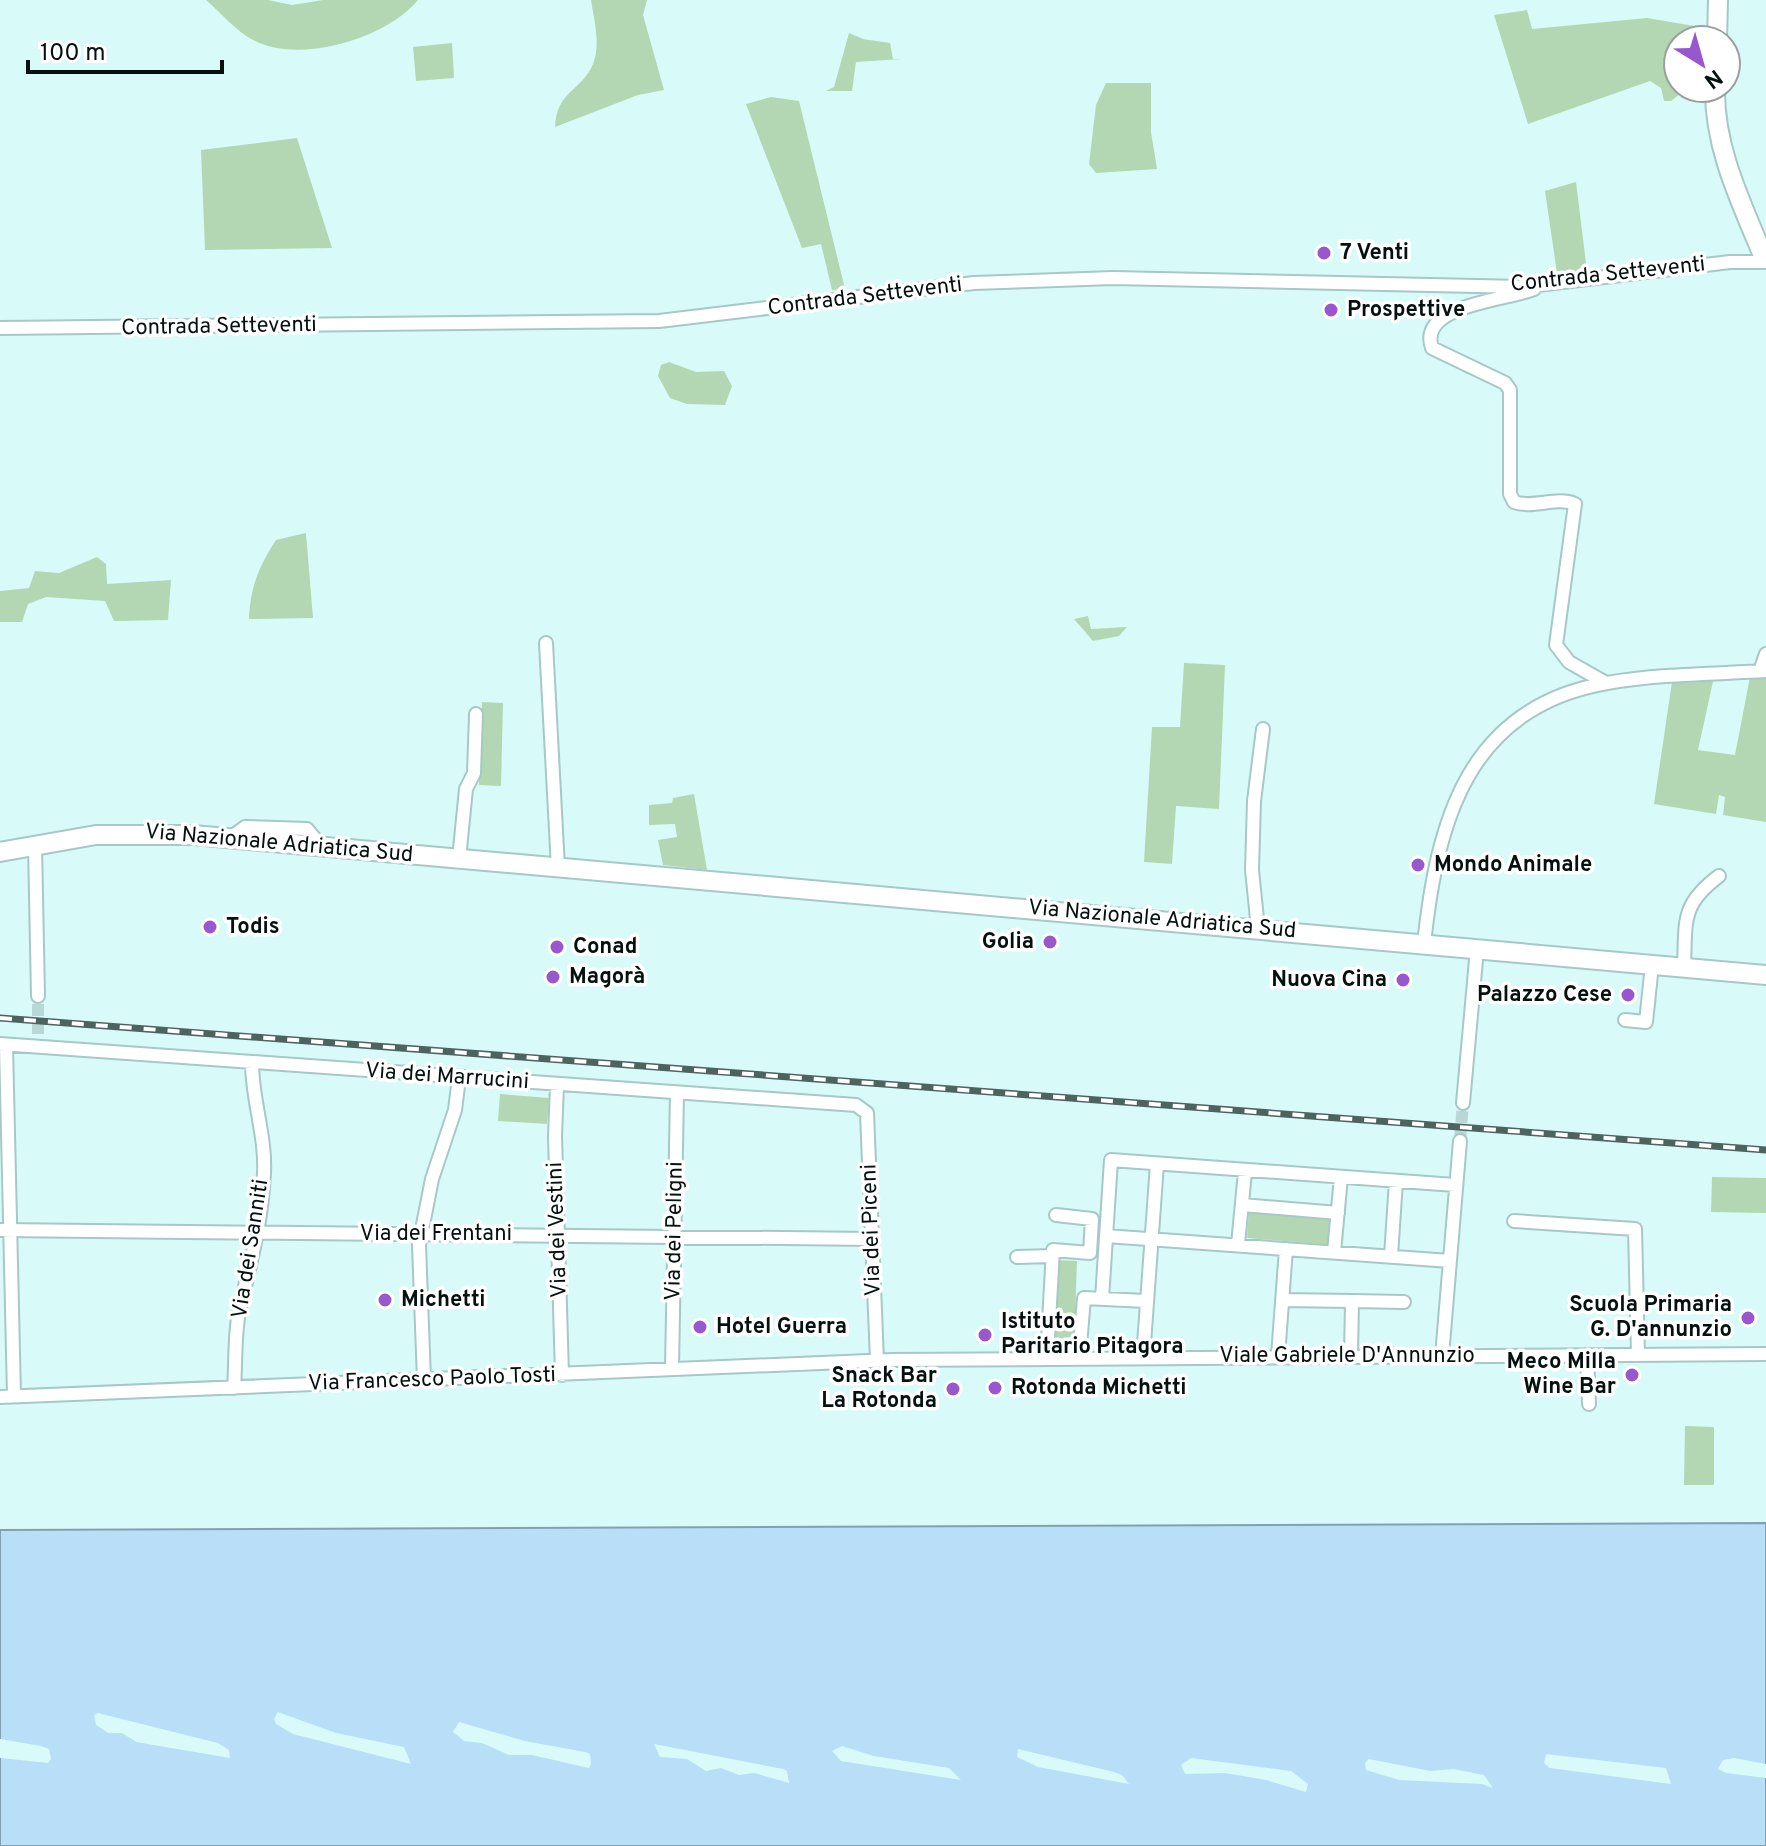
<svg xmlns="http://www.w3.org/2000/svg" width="1766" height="1846" font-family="Overpass,sans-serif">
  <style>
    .green { fill: #b3d7b3 }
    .water { fill: #b9def8; stroke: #83a0b2; stroke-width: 2 }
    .pier { fill: #d8fbf9 }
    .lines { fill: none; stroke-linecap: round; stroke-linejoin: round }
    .street-tunnel { stroke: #b8d8d6; stroke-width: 12; stroke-dasharray: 12 6; stroke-linecap: butt }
    .street-casing { stroke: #a6c8c6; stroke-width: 16 }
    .secondary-casing { stroke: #a6c8c6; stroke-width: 22 }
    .street { stroke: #fff; stroke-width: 12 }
    .secondary { stroke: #fff; stroke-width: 18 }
    .rail-casing { stroke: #4e6260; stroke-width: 7 }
    .rail { stroke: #fff; stroke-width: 4; stroke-dasharray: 12; stroke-linecap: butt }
    .poi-dot { fill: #9957cd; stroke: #fff; stroke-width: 3 }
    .labels { text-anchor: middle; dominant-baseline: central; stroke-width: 7; stroke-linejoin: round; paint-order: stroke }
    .poi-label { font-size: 22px; font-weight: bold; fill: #051110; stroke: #fff; text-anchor: start }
    .street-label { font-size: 22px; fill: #051110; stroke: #fff }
  </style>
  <rect width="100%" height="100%" fill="#d8fbf9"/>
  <path class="green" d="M 206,0 L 268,0 L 292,5 L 323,0 L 418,0 C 387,38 300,65 253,40 C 236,31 220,12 206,0 Z
    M 591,0 L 647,0 L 643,15 L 664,90 L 638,95 L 555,127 C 557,90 581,92 593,64 C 601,44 594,20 591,0 Z
    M 1527,10 L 1532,29 L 1647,18 L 1712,29 L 1712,40 L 1678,40 L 1678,88 L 1710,88 L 1710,99 L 1703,90 L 1686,89 L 1671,101 L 1664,101 L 1661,88 L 1650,81 L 1528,124 L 1494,15 Z
    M 849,33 L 863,39 L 890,43 L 893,59 L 902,59 L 856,62 L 852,91 L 826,91 L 834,87 Z
    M 452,43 L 454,78 L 416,81 L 413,47 Z
    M 1106,83 L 1151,83 L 1151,132 L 1157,169 L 1096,173 L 1089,164 L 1096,105 Z
    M 771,97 L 799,101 L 845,289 L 832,290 L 821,244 L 802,248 L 746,104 Z
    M 297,138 L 332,248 L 205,250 L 201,150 Z
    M 1576,182 L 1587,271 L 1557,273 L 1545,191 Z
    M 669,362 L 696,372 L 724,371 L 732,386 L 725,405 L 687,404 L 670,398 L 658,376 L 661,365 Z
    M 306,533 L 313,618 L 249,619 C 250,588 259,566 276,540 Z
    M 97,557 L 106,564 L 107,584 L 171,580 L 168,620 L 114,621 L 105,601 L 46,597 L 28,604 L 22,622 L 0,622 L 0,591 L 29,588 L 35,571 L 59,573 Z
    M 1088,616 L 1091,629 L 1127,627 L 1119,636 L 1093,641 L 1074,619 Z
    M 1184,663 L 1225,665 L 1219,809 L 1176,806 L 1172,864 L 1144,862 L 1152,727 L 1180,727 Z
    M 1766,676 L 1766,822 L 1723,815 L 1725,797 L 1719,795 L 1716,814 L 1654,804 L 1672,682 L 1714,677 L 1698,750 L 1735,755 L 1750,677 Z
    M 482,702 L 503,703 L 501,786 L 479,785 Z
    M 694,794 L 707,870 L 663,865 L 658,840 L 677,837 L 675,824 L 649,825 L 649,805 L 672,803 L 673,798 Z
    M 500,1094 L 549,1098 L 547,1124 L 498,1121 Z
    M 1712,1177 L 1766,1178 L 1766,1213 L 1711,1212 Z
    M 1249,1210 L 1335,1216 L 1333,1245 L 1247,1238 Z
    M 1057,1260 L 1077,1261 L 1074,1349 L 1054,1350 Z
    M 1685,1426 L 1714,1427 L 1714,1485 L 1684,1485 Z"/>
  <path class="water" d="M 1766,1523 L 1766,1846 L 0,1846 L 0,1530 Z"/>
  <path class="pier" d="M 278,1712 L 336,1733 L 404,1747 L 411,1764 L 293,1734 L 276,1724 L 274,1719 Z
    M 98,1713 L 218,1743 L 229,1750 L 230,1758 L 136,1742 L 122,1733 L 108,1733 L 96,1725 L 94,1715 Z
    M 459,1722 L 525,1741 L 585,1752 L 590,1754 L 591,1764 L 589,1768 L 532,1755 L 509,1755 L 482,1743 L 464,1741 L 453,1732 Z
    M 0,1739 L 41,1746 L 49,1749 L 51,1759 L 48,1763 L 0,1758 Z
    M 654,1744 L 783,1769 L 787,1771 L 789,1783 L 754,1773 L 739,1775 L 721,1768 L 706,1771 L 687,1759 L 660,1757 Z
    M 842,1746 L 874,1756 L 949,1768 L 961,1780 L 841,1761 L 832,1751 Z
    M 1018,1749 L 1114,1772 L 1122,1775 L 1129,1784 L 1038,1767 L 1017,1757 Z
    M 1546,1754 L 1666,1768 L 1671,1784 L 1550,1768 L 1544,1763 Z
    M 1191,1758 L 1291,1771 L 1308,1784 L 1306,1792 L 1266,1780 L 1225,1773 L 1185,1774 L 1181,1765 Z
    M 1734,1758 L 1766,1764 L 1766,1778 L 1726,1773 L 1718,1769 L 1723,1760 Z
    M 1369,1759 L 1430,1771 L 1454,1769 L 1484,1775 L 1493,1788 L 1482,1784 L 1399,1780 L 1366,1770 L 1365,1763 Z"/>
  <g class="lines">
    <path class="street-tunnel" d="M 38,1034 L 38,996
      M 1460,1141 L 1463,1103"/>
    <defs>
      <path id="street" d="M 1534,289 C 1509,300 1417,304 1432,348 L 1505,383 L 1510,390 L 1510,494 L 1514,502 C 1534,509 1556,496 1575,504 L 1556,645 L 1569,662 L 1606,683
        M 0,328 L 659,321 L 974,283 L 1113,278 L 1522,287 L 1730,262 L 1764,262
        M 546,643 L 558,868
        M 1760,671 L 1766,654
        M 230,838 L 245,827 L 307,829 L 322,847
        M 35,845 L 38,996
        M 459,859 L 466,789 L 474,773 L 476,714
        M 1258,929 L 1252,870 L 1254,801 L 1263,729
        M 1424,944 C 1437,822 1467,707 1607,683 C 1659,674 1714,674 1766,671
        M 1684,968 C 1686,922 1680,905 1719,876
        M 1625,1020 L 1646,1022 L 1652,965
        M 0,1044 L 856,1105 L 867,1113 L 877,1361
        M 6,1045 L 14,1396
        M 557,1085 L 555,1136 L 562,1375
        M 1463,1103 L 1477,949
        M 1242,1205 L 1338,1213
        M 1514,1221 L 1635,1229 L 1638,1354
        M 0,1230 L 871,1239
        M 1106,1236 L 1450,1261
        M 1238,1244 L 1245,1172
        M 1334,1252 L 1341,1177
        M 1391,1256 L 1396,1181
        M 1017,1257 L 1053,1256
        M 1102,1299 L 1111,1160 L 1455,1185
        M 1282,1300 L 1352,1301 L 1351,1355
        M 1352,1301 L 1404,1302
        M 1587,1355 L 1589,1404
        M 1278,1356 L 1286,1249
        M 1442,1356 L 1460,1141
        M 1047,1357 L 1053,1250 L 1090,1253 L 1092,1219 L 1056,1215
        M 1079,1357 L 1084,1298 L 1146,1301
        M 1143,1358 L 1157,1164
        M 672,1368 L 677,1093
        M 424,1380 L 419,1245 L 432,1179 L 455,1110 L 459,1078
        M 234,1388 C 236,1362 234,1332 240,1307 C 251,1262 262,1220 264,1173 C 266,1136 252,1100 252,1063
        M 0,1397 L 892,1360 L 1766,1354"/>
      <path id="secondary" d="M 1717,40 L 1718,0
        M 1715,88 C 1714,147 1740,200 1762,253
        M 0,852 L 96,835 L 193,835 L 1766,975"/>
    </defs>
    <use href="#street" class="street-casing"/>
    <use href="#secondary" class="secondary-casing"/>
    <use href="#street" class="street"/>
    <use href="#secondary" class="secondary"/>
    <defs>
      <path id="rail" d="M 0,1018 L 1766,1150"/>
    </defs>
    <use href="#rail" class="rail-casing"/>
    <use href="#rail" class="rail"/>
  </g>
  <g class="poi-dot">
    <circle cx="1324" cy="253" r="8"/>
    <circle cx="1331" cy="310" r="8"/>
    <circle cx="1418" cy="865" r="8"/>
    <circle cx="210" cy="927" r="8"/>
    <circle cx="1050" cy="942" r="8"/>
    <circle cx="557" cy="947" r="8"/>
    <circle cx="553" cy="977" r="8"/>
    <circle cx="1403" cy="980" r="8"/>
    <circle cx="1628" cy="995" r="8"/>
    <circle cx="385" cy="1300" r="8"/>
    <circle cx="1748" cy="1318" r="8"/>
    <circle cx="700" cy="1327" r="8"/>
    <circle cx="985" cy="1335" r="8"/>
    <circle cx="1632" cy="1375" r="8"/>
    <circle cx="995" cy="1388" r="8"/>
    <circle cx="953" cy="1389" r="8"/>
  </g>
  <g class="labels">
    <g class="poi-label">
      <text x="1340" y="253">7 Venti</text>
      <text x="1347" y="310">Prospettive</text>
      <text x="1434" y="865">Mondo Animale</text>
      <text x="226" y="927">Todis</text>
      <text x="1034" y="942" text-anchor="end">Golia</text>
      <text x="573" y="947">Conad</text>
      <text x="569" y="977">Magorà</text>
      <text x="1387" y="980" text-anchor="end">Nuova Cina</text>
      <text x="1612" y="995" text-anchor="end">Palazzo Cese</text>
      <text x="401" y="1300">Michetti</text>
      <text x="1732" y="1305" text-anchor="end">Scuola Primaria<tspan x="1732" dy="25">G. D'annunzio</tspan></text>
      <text x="1001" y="1322">Istituto<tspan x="1001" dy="25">Paritario Pitagora</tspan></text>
      <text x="716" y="1327">Hotel Guerra</text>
      <text x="1616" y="1362" text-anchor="end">Meco Milla<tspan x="1616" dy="25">Wine Bar</tspan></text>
      <text x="937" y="1376" text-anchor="end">Snack Bar<tspan x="937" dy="25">La Rotonda</tspan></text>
      <text x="1011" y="1388">Rotonda Michetti</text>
    </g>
    <g class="street-label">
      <text transform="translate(1608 275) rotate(-6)">Contrada Setteventi</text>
      <text transform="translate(865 297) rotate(-7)">Contrada Setteventi</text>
      <text transform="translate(219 327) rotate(-1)">Contrada Setteventi</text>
      <text transform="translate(279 844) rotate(5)">Via Nazionale Adriatica Sud</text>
      <text transform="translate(1162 920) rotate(5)">Via Nazionale Adriatica Sud</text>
      <text transform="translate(447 1077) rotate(4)">Via dei Marrucini</text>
      <text transform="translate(558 1230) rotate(-92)">Via dei Vestini</text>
      <text transform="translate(872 1230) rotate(-92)">Via dei Piceni</text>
      <text transform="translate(675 1231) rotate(-89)">Via dei Peligni</text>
      <text x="436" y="1234">Via dei Frentani</text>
      <text transform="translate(251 1249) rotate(-81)">Via dei Sanniti</text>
      <text x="1347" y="1356">Viale Gabriele D'Annunzio</text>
      <text transform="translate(432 1380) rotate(-2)">Via Francesco Paolo Tosti</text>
    </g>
  </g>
  <g transform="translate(1702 64) rotate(143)"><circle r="38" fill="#ffffff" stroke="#9ba09f" stroke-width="2"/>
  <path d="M0-6L14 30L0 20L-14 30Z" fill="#9957cd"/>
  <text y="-12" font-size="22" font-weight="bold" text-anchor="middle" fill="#051110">N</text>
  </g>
  <path d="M28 60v12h194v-12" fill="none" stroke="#051110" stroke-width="4"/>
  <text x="40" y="60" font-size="24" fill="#051110" stroke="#ffffff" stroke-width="6" paint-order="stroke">100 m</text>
</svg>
